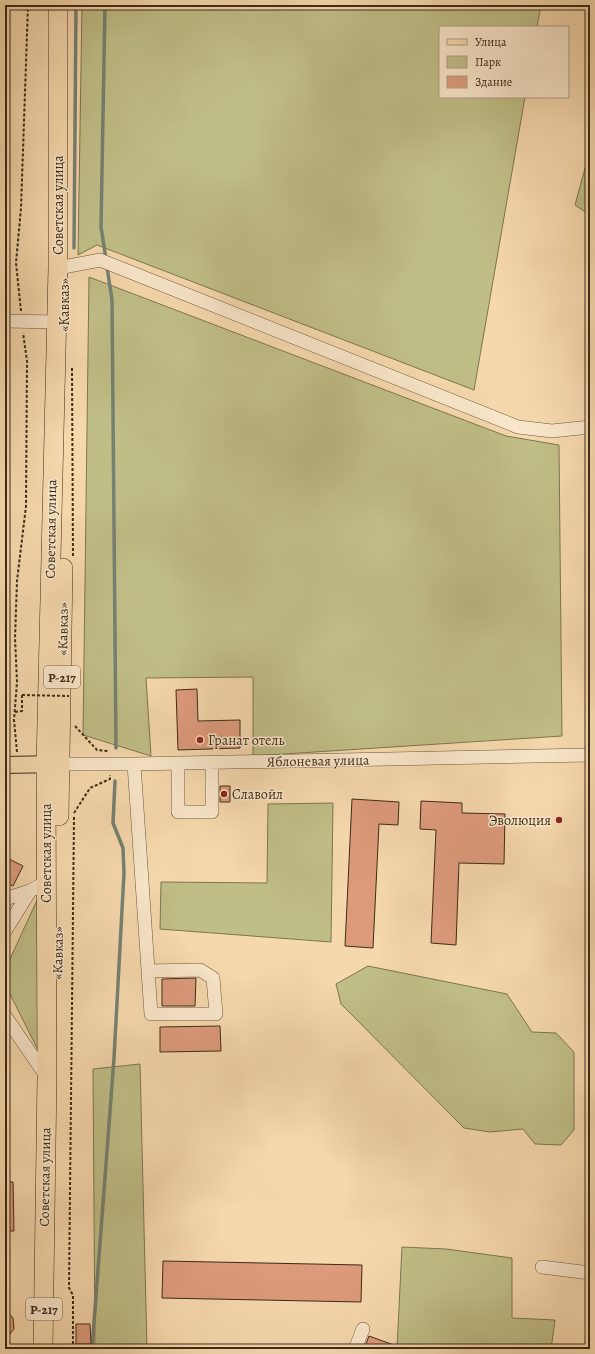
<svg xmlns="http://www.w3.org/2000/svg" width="595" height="1354" font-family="Alegreya,serif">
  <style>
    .green { fill: #c0be87; stroke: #7e7550 }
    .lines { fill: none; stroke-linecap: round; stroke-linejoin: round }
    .stream { stroke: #768172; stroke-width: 3.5 }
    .building { fill: #de9b7c; stroke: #3c2c18 }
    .minor-casing { stroke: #6a573d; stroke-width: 14 }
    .major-casing { stroke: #3c2c18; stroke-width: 18 }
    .highway-casing { stroke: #3c2c18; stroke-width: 20 }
    .path { stroke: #3c2c18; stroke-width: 2; stroke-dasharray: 3 2; stroke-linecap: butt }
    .minor { stroke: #f9e6ca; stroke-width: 13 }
    .major { stroke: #f6d8ad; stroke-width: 16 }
    .highway { stroke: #f6d8ad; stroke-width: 19 }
    .path-bridge { stroke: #3c2c18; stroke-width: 2; stroke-dasharray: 3 2; stroke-linecap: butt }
    .poi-dot { fill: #8f2418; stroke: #f9e6ca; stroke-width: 1.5 }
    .labels { text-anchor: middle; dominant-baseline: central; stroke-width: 3; stroke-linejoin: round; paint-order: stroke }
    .shield { fill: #f9e6ca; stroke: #75644d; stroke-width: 1 }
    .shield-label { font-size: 13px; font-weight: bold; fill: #3c2c18 }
    .street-label { font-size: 14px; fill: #3c2c18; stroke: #f9e6ca }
    .poi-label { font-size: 14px; fill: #3c2c18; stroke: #f9e6ca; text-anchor: start }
  </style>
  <rect width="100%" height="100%" fill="#f6d8ad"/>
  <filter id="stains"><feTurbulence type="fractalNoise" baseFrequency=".005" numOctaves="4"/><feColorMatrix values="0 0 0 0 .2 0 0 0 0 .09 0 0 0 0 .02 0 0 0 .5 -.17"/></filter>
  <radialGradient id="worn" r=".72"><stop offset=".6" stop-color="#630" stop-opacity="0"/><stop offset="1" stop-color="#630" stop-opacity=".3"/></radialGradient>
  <path class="green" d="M 82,5 L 541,5 L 537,27 L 440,27 L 440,97 L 525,97 L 474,390 L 97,245 L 78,255 Z
    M 590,150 L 590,215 L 575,205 Z
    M 89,277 L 506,436 L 559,445 L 562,736 L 253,756 L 253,677 L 146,678 L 151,756 L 83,735 Z
    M 333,803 L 331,942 L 160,929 L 161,882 L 267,883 L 268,804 Z
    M 38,898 L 38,1050 L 8,990 L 10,959 Z
    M 368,966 L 507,994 L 532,1032 L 556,1033 L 574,1052 L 574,1130 L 561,1145 L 535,1144 L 523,1129 L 490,1132 L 464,1128 L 341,1004 L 336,984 Z
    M 140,1064 L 147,1349 L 95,1349 L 93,1069 Z
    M 402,1247 L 446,1249 L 512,1258 L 512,1318 L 555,1320 L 551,1349 L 397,1349 Z
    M 5,1248 L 9,1248 L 9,1276 L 5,1276 Z"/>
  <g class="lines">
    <path class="stream" d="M 105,5 L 101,227 L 106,259
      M 74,248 L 76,5
      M 107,267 L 112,300 L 116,748
      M 92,1349 L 114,1058 L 124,873 L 123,848 L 113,823 L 115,781"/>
  </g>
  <path class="building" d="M 197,689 L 198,721 L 240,720 L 240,748 L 178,750 L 176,690 Z
    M 220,786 L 230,786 L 230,802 L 220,802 Z
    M 352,799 L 399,802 L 398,825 L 379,824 L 373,948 L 345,946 Z
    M 421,801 L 462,803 L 462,813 L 505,814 L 504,864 L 459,863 L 456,945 L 431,943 L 436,830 L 420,829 Z
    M 5,857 L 23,866 L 13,886 L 5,882 Z
    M 196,978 L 195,1006 L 162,1006 L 162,979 Z
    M 220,1026 L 221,1051 L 160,1052 L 160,1027 Z
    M 5,1182 L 13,1182 L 14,1231 L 5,1231 Z
    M 163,1261 L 362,1265 L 361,1302 L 162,1298 Z
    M 5,1309 L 13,1318 L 14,1329 L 5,1340 Z
    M 76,1324 L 90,1324 L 91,1344 L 76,1344 Z
    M 369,1336 L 402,1348 L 402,1349 L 364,1349 Z"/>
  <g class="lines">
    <defs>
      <path id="minor" d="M 58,268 L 100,260 L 518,427 L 552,431 L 590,427
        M 5,321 L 56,322
        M 178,763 L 178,812 L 212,812 L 212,763
        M 59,764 L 134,764 L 590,755
        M 134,764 L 151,1014 L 216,1014 L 213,978 L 200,970 L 148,971
        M 5,899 L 30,891
        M 5,931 L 30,891 L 46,882
        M 5,1016 L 47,1077
        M 542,1267 L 590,1273
        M 355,1349 L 363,1329"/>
      <path id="major" d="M 5,765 L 57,764"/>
      <path id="highway" d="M 59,816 L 63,568
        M 43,1349 L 47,1077 L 46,764 L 58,268 L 58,5"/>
    </defs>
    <use href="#minor" class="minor-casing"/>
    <use href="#major" class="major-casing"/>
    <use href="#highway" class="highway-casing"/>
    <path class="path" d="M 21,311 L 16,263 L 21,208 L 28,5
      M 72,368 L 73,558
      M 15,712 L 22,711 L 22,695
      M 75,726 L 97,750 L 108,751
      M 17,752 L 14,720 L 17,682 L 15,638 L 17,581 L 26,506 L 27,361 L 23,333
      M 74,813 L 90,788 L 110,779 L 110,775
      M 73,1349 L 73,1295 L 69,1288 L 74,817"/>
    <use href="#minor" class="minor"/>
    <use href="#major" class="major"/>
    <use href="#highway" class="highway"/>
    <path class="path-bridge" d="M 22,695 L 69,696"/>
  </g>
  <g class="poi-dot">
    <circle cx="200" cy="740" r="4"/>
    <circle cx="224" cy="794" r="4"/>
    <circle cx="559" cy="820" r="4"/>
  </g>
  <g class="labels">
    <g class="shield">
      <rect x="44" y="666" width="36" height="22" rx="3"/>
      <rect x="26" y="1298" width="36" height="22" rx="3"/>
    </g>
    <g class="shield-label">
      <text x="62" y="677">Р-217</text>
      <text x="44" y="1309">Р-217</text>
    </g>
    <g class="street-label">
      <text transform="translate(58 205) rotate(-90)">Советская улица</text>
      <text transform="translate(64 305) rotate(-90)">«Кавказ»</text>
      <text transform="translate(51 529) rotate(-89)">Советская улица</text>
      <text transform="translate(63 629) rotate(-89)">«Кавказ»</text>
      <text transform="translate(318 761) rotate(-1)">Яблоневая улица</text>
      <text transform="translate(46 853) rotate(-90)">Советская улица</text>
      <text transform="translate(58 953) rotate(-89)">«Кавказ»</text>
      <text transform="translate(45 1177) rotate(-89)">Советская улица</text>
    </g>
    <g class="poi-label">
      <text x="208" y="740">Гранат отель</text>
      <text x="232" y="794">Славойл</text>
      <text x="551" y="820" text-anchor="end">Эволюция</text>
    </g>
  </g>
  <rect width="595" height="1354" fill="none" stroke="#f6d8ad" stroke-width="20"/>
  <rect x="6" y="6" width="583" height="1342" fill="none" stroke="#3c2c18" stroke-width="2"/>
  <rect x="10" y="10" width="575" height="1334" fill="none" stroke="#3c2c18"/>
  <rect x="439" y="26" width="130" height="72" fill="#f9e6ca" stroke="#ad9c83"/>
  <rect x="447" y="39" width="20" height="6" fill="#f6d8ad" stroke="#ad9c83"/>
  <text x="475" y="46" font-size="12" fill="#3c2c18">Улица</text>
  <rect x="447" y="56" width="20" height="12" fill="#c0be87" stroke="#ad9c83"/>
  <text x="475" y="66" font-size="12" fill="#3c2c18">Парк</text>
  <rect x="447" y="76" width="20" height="12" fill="#de9b7c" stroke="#ad9c83"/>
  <text x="475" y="86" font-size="12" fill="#3c2c18">Здание</text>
  <rect width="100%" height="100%" filter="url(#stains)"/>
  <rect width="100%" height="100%" fill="url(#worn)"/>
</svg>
